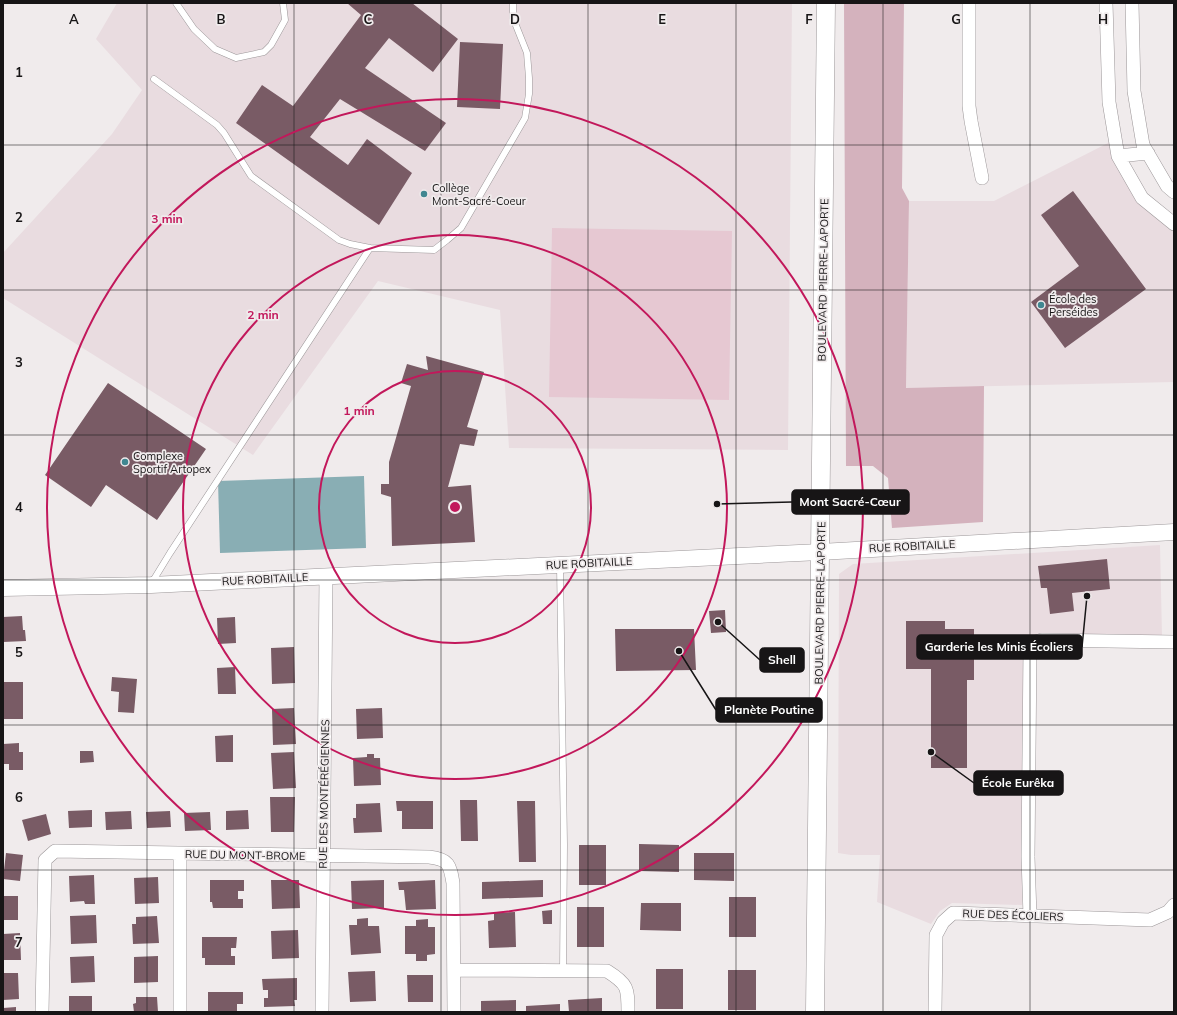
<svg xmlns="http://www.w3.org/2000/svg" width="1177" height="1015" font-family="Mulish,sans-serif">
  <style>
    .built { fill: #e9dce0 }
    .green { fill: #e6c8d2 }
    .forest { fill: #d4b2bd }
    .water { fill: #89aeb4 }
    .building { fill: #795b65 }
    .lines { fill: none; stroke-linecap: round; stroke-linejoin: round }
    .service-casing { stroke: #9c9799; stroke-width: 7 }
    .minor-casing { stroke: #9c9799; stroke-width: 14 }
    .tertiary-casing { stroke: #9c9799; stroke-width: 17 }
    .secondary-casing { stroke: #9c9799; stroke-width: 19 }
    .service { stroke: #fff; stroke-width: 6 }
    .minor { stroke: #fff; stroke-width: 13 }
    .tertiary { stroke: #fff; stroke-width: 16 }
    .secondary { stroke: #fff; stroke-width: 18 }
    .grid { fill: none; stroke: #171516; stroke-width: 1; stroke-opacity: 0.55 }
    .ring { fill: none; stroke: #c2185b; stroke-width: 2 }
    .poi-dot { fill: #408791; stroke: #f0ebec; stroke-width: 1.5 }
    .labels { text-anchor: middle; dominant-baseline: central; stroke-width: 3.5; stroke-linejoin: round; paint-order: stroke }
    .poi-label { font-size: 11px; fill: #171516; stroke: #f0ebec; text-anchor: start }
    .street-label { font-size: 11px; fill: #171516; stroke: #f0ebec }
    .grid-label { font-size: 13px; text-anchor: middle; font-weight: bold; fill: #171516; stroke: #f0ebec; stroke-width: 3.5; stroke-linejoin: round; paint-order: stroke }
    .centre { fill: #c2185b; stroke: #f0ebec; stroke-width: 2 }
    .ring-label { font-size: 12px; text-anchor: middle; font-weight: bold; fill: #c2185b; stroke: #f0ebec; stroke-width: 3.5; stroke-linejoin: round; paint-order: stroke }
    .leader { fill: none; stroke: #171516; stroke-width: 1.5 }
    .callout-dot { fill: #171516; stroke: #f0ebec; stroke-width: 1.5 }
    .callout { fill: #171516; stroke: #171516; stroke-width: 1.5 }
    .callout-label { font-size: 12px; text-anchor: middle; font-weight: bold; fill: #fff }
  </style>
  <rect width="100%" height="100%" fill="#f0ebec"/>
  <path class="built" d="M 117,3 L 792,3 L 788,450 L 509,448 L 500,310 L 378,281 L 253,455 L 3,298 L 3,253 L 112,134 L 142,90 L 96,39 Z
    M 1110,142 L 1123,177 L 1174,228 L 1174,382 L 906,388 L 909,201 L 994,201 Z
    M 1160,545 L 1162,636 L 1029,639 L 1024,650 L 1022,905 L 952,903 L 940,911 L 931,924 L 877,902 L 880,855 L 851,855 L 838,853 L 839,574 L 853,564 Z"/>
  <path class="green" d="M 552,228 L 732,231 L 729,400 L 549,397 Z"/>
  <path class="forest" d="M 844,3 L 904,3 L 902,188 L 909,201 L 906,388 L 984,386 L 983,522 L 892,528 L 888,478 L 873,466 L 846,466 Z"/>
  <path class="water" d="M 364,476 L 366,548 L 220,553 L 218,481 Z"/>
  <path class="building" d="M 347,3 L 412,3 L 458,39 L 433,72 L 389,38 L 365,68 L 446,123 L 425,151 L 340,99 L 310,137 L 348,165 L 367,139 L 412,173 L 379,225 L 236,123 L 262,85 L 293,106 L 361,15 Z
    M 460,42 L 503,44 L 500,109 L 457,107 Z
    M 1073,191 L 1146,289 L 1065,348 L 1031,302 L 1079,266 L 1041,215 Z
    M 426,356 L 484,372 L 467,427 L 478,430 L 474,446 L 460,444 L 448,487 L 471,485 L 475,542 L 392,546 L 391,497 L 381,494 L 381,484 L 389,484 L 389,462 L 411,386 L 401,383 L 407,364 L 428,370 Z
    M 108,383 L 206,449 L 157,520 L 106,485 L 91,507 L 45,475 Z
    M 1107,559 L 1110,589 L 1072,593 L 1074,611 L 1050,614 L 1047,588 L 1041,588 L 1038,566 Z
    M 725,610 L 726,632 L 711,633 L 709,611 Z
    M 22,616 L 23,630 L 25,630 L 26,641 L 3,642 L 3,617 Z
    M 235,617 L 236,643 L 218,644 L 217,618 Z
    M 906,621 L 945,621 L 945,629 L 974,629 L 974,680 L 967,680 L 967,768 L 931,768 L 931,669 L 906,669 Z
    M 615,629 L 694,629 L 696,670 L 616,671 Z
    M 294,647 L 295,683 L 272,684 L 271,648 Z
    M 235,667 L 236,694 L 218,694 L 217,668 Z
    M 112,677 L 137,679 L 134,713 L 118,712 L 119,692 L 111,691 Z
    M 3,682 L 23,682 L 23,719 L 3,719 Z
    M 294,708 L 296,744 L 273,745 L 272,709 Z
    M 382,708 L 383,738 L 357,739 L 356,709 Z
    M 233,735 L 233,762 L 216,762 L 215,736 Z
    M 19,743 L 19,752 L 23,752 L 23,770 L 9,770 L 9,764 L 3,764 L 3,744 Z
    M 80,751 L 93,751 L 94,762 L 80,763 Z
    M 294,752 L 296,788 L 273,789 L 271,753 Z
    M 367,754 L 374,754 L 374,758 L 380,758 L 381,785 L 354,786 L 353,758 L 367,757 Z
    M 270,797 L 295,797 L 294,832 L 271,832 Z
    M 460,800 L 477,800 L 478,841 L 461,841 Z
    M 396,801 L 433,801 L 433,829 L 402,829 L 402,811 L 397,811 Z
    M 517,801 L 535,801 L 536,862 L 519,862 Z
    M 380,803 L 382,832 L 354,833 L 353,818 L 356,818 L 356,804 Z
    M 92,810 L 92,827 L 69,828 L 68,811 Z
    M 248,810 L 249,829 L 226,830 L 226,811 Z
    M 131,811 L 132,829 L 106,830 L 105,812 Z
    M 170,811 L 171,827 L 147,828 L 146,812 Z
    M 210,812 L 211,830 L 185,831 L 184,813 Z
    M 46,814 L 51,834 L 28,841 L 22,820 Z
    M 639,844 L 679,845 L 679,872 L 639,871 Z
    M 579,845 L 606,845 L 606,885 L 579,885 Z
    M 6,853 L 23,855 L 20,881 L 3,879 Z
    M 694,853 L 734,853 L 734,881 L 694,880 Z
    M 94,875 L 95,904 L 85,904 L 84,901 L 70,902 L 69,876 Z
    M 158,877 L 159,903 L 135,904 L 134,878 Z
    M 210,880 L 244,880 L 244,891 L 238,891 L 238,899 L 243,899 L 243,908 L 213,908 L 212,902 L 210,902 Z
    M 271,880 L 299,880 L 300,908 L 272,909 Z
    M 384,880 L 384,908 L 352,909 L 351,881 Z
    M 435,880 L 436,909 L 406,910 L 404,890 L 399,890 L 398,882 Z
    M 543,880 L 543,897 L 482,899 L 482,882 Z
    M 3,896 L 18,896 L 18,920 L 3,920 Z
    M 729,897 L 756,897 L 756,937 L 729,937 Z
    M 641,903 L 681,903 L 681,931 L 640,930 Z
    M 577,907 L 604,907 L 604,947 L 577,947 Z
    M 552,910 L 552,924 L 543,924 L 542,911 Z
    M 515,912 L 516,947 L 489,948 L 488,921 L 494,920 L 494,913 Z
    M 96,915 L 97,943 L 71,944 L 70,916 Z
    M 157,916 L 159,943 L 133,944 L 132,924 L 136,924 L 136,917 Z
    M 368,918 L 368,926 L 379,926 L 381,953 L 351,955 L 349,925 L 357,925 L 357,919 Z
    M 428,919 L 428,927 L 435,927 L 435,954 L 427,955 L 427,961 L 416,961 L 416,954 L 405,954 L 405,926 L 416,926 L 416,920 Z
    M 298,930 L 299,958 L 272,959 L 271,931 Z
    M 20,933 L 21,960 L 3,960 L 3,934 Z
    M 202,937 L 237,937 L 236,948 L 231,948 L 231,956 L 235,956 L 235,965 L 205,965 L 205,958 L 202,958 Z
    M 94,956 L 95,982 L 71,983 L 70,957 Z
    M 158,956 L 158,982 L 134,983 L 134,957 Z
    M 656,969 L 683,969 L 683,1009 L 656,1009 Z
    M 728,970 L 756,970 L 756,1010 L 728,1010 Z
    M 375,971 L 376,1001 L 350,1002 L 348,972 Z
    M 3,973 L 18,973 L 19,999 L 3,1000 Z
    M 407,975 L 433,975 L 433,1002 L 408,1002 Z
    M 297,978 L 297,1000 L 294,1000 L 295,1006 L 264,1007 L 264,998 L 268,998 L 268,990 L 263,990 L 262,979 Z
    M 208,992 L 243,992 L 243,1004 L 237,1004 L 237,1012 L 208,1012 Z
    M 69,996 L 92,996 L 92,1012 L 69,1012 Z
    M 136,997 L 157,997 L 158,1012 L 134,1012 L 133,1004 L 136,1003 Z
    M 602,998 L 602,1012 L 569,1012 L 568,1000 Z
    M 516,1000 L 516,1012 L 481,1012 L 481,1001 Z
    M 560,1004 L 560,1012 L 526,1012 L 526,1006 Z
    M 16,1007 L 16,1012 L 3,1012 L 3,1008 Z"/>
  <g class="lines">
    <defs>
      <path id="service" d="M 176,3 L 194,29 L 215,49 L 236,58 L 264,52 L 271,45 L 285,20 L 283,3
        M 154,79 L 217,125 L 224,133 L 251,176 L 339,240 L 350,244 L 370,248 L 434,250 L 447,240 L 461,228 L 525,118 L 529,94 L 529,78 L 527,53 L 513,18 L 513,3
        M 560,566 L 564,845 L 563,970
        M 151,584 L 170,553 L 370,248"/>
      <path id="minor" d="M 969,3 L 969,106 L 971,121 L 982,178
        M 1106,3 L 1109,102 L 1118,156 L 1142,198 L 1174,224
        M 1132,3 L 1134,91 L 1143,145 L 1167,186 L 1174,192
        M 1118,156 L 1148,153
        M 180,854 L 180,1012
        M 1030,916 L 1028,857 L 1030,649 L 1036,642 L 1042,640 L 1174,642
        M 455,970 L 607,971 C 628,984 628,988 628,1012
        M 42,1012 L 45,860 L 55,851 L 429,857 C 449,859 450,865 453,883 L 454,1012
        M 322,1012 L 326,576
        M 935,1012 L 936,935 L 943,922 L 953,913 L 1150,920 L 1168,912 L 1174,905"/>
      <path id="tertiary" d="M 3,588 L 151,585 L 820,552 L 1174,532"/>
      <path id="secondary" d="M 815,1012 L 826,3"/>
    </defs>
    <use href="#service" class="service-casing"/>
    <use href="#minor" class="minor-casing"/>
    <use href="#tertiary" class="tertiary-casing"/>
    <use href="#secondary" class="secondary-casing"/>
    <use href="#service" class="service"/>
    <use href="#minor" class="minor"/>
    <use href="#tertiary" class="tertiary"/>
    <use href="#secondary" class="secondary"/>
  </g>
  <path class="grid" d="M 147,3 L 147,1012M 294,3 L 294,1012M 441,3 L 441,1012M 588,3 L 588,1012M 736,3 L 736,1012M 883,3 L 883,1012M 1030,3 L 1030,1012M 3,145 L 1174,145M 3,290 L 1174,290M 3,435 L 1174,435M 3,580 L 1174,580M 3,725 L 1174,725M 3,870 L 1174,870"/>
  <g class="ring">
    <circle cx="455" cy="507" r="136"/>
    <circle cx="455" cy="507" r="272"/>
    <circle cx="455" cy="507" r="408"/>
  </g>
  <g class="poi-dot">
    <circle cx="424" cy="194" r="4"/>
    <circle cx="1041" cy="305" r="4"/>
    <circle cx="125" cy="462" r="4"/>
  </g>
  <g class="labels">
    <g class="poi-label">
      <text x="432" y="188">Collège<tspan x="432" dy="13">Mont-Sacré-Coeur</tspan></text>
      <text x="1049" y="299">École des<tspan x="1049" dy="13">Perséides</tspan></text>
      <text x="133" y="456">Complexe<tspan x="133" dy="13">Sportif Artopex</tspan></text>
    </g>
    <g class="street-label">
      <text transform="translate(823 280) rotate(-89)">BOULEVARD PIERRE-LAPORTE</text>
      <text transform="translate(912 546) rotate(-3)">RUE ROBITAILLE</text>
      <text transform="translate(589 563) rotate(-3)">RUE ROBITAILLE</text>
      <text transform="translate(265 579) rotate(-3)">RUE ROBITAILLE</text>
      <text transform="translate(820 603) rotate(-89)">BOULEVARD PIERRE-LAPORTE</text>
      <text transform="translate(324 794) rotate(-89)">RUE DES MONTÉRÉGIENNES</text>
      <text transform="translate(245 855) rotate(1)">RUE DU MONT-BROME</text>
      <text transform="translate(1013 915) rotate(2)">RUE DES ÉCOLIERS</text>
    </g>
  </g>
  <g class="grid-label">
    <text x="74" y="24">A</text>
    <text x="221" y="24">B</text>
    <text x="368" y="24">C</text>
    <text x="515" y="24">D</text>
    <text x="662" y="24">E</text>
    <text x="809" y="24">F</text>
    <text x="956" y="24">G</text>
    <text x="1103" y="24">H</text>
    <text x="19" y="77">1</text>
    <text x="19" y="222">2</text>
    <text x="19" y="367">3</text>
    <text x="19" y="512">4</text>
    <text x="19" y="657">5</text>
    <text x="19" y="802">6</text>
    <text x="19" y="947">7</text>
  </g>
  <circle cx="455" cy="507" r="6" class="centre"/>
  <g class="ring-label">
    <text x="167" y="223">3 min</text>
    <text x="263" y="319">2 min</text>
    <text x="359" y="415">1 min</text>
  </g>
  <path class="leader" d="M717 504L792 502M1087 596L1082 647M718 622L760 660M679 651L716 710M931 752L974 783"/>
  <g class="callout-dot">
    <circle cx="717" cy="504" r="4"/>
    <circle cx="1087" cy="596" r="4"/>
    <circle cx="718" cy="622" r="4"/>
    <circle cx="679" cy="651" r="4"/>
    <circle cx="931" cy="752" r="4"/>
  </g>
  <g class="callout">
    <rect x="792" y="490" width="117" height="24" rx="4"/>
    <rect x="917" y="635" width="165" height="24" rx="4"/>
    <rect x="760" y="648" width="44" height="24" rx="4"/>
    <rect x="716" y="698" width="106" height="24" rx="4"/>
    <rect x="974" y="771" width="89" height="24" rx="4"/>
  </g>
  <g class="callout-label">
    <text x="850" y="506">Mont Sacré-Cœur</text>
    <text x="999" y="651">Garderie les Minis Écoliers</text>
    <text x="782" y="664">Shell</text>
    <text x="769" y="714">Planète Poutine</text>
    <text x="1018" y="787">École Eurêka</text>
  </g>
  <rect width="1177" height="1015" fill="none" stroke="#171516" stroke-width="8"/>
</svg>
